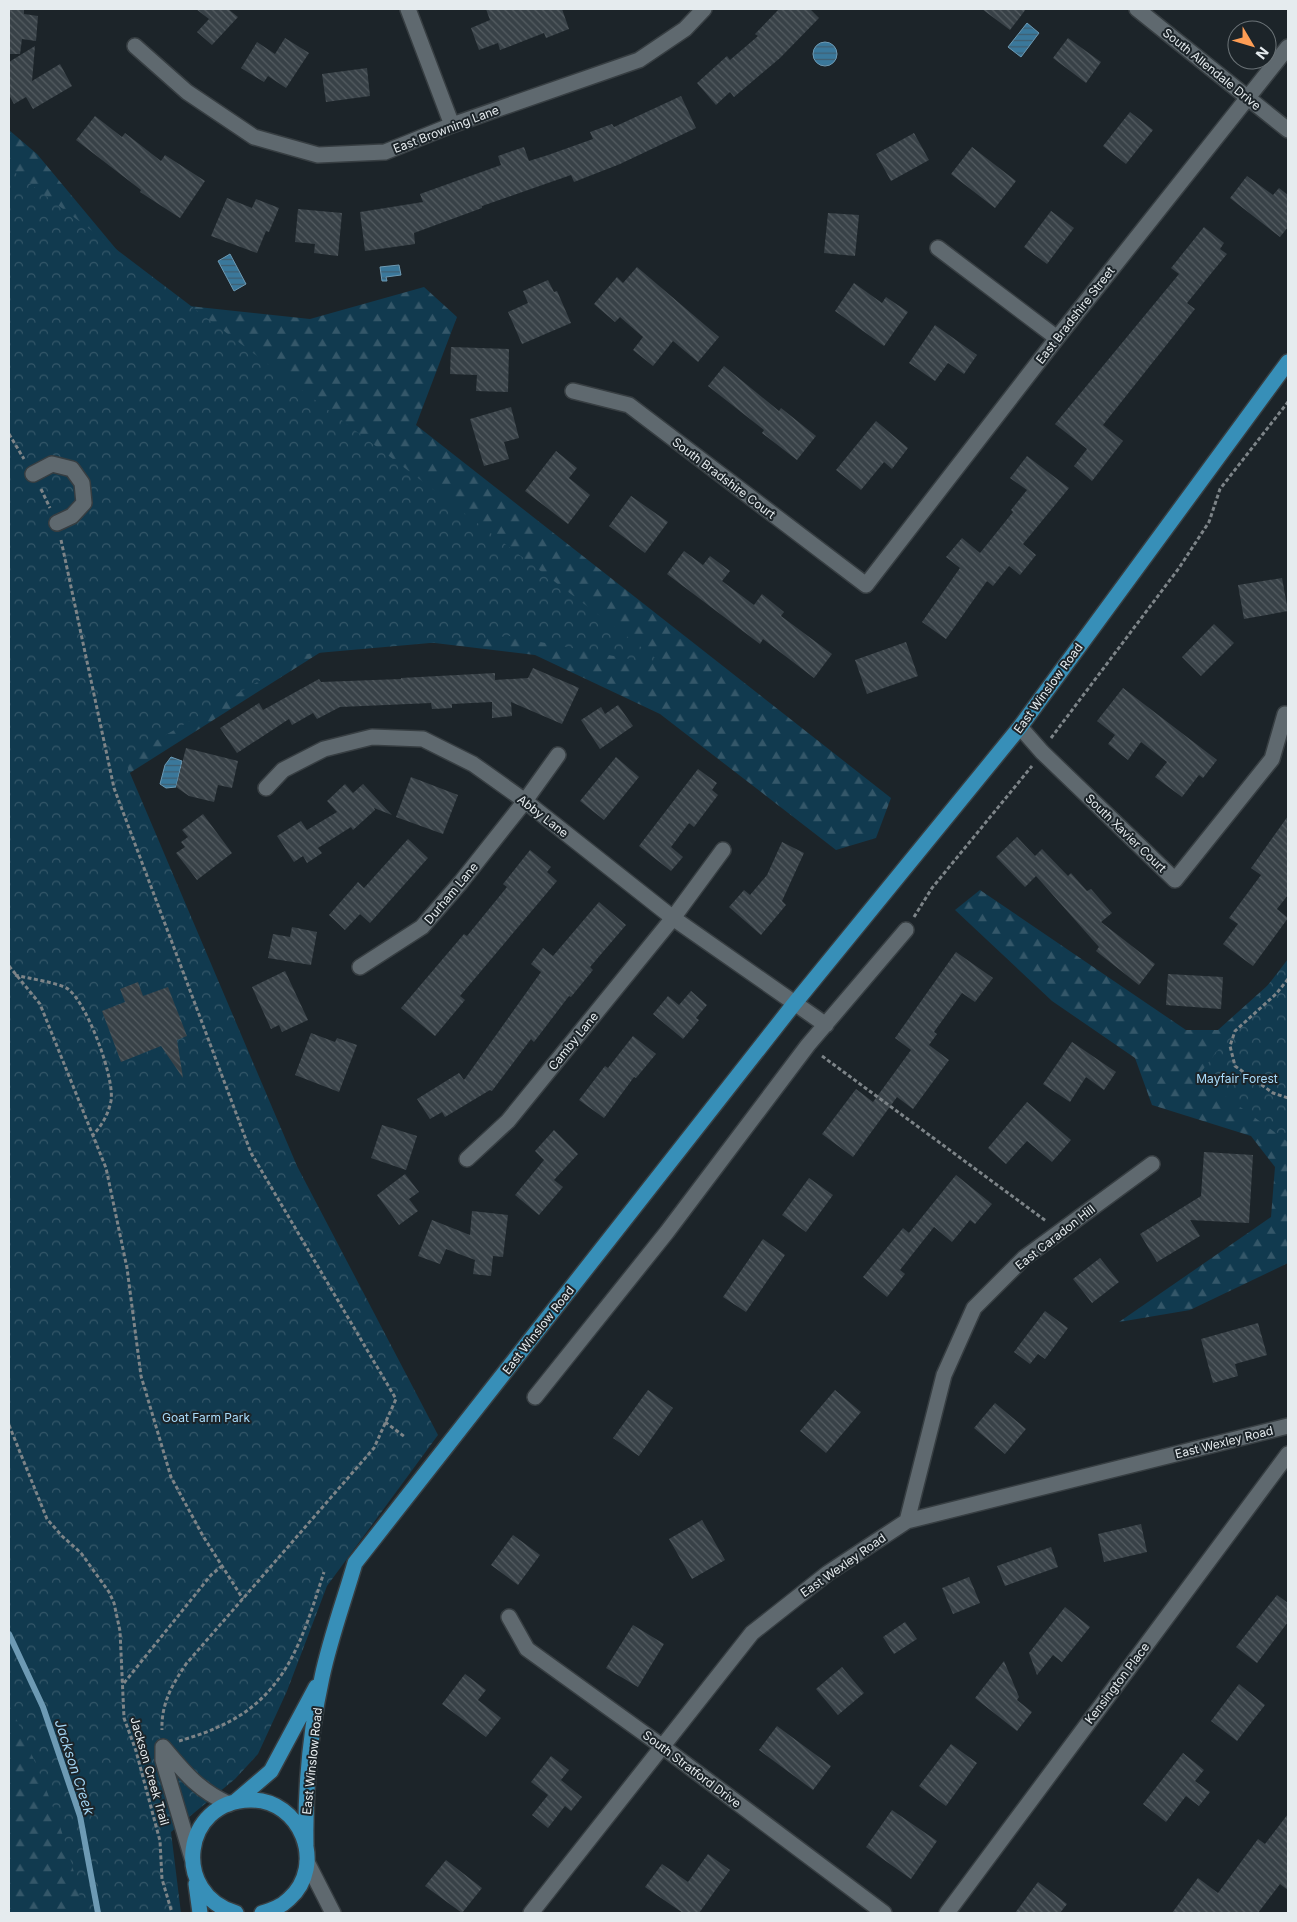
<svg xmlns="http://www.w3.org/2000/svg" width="1297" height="1922" font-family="Inter,sans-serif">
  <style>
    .forest { fill: url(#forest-firs) }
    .park { fill: url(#park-crowns) }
    .water { fill: url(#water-rules); stroke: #6d9ab4 }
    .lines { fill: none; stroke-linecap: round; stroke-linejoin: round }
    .stream { stroke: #6d9ab4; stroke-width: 6 }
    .building { fill: url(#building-back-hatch) }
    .minor-casing { stroke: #373e42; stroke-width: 18 }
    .major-casing { stroke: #373e42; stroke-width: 18 }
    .path { stroke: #7d8488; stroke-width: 3; stroke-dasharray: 4 2.5; stroke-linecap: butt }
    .minor { stroke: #5f696f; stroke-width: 15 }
    .major { stroke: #378fb8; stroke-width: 15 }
    .labels { text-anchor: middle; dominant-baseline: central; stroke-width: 4; stroke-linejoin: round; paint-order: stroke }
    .street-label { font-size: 12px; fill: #e5ebee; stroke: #1c2429 }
    .park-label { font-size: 12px; fill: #aaddfc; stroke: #1c2429 }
    .water-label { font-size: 14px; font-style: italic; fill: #a3d5f4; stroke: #1c2429 }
  </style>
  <defs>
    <pattern id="forest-firs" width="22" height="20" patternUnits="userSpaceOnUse" patternTransform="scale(1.25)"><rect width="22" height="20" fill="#113a4f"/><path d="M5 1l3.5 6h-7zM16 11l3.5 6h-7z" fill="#345769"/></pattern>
    <pattern id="park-crowns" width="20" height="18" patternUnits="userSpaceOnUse" patternTransform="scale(1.25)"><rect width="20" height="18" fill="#113a4f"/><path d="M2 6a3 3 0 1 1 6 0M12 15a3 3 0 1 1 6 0" fill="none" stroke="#345769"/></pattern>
    <pattern id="water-rules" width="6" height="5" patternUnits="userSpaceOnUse" patternTransform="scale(1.25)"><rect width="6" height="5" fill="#3a789b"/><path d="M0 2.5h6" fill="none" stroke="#405f71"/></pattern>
    <pattern id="building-back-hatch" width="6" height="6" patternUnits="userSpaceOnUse" patternTransform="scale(1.25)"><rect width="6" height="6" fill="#384147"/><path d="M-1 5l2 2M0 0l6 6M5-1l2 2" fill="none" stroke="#555d62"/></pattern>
  </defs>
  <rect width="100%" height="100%" fill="#1c2429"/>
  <path class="forest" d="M 9,130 L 37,154 L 161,303 L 310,319 L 424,287 L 457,317 L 416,425 L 891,798 L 876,838 L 836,850 L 660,714 L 535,655 L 351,633 L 117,781 L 9,419 Z
    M 980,890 L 1186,1030 L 1218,1030 L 1288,967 L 1288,1263 L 1190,1310 L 1119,1322 L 1271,1217 L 1275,1167 L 1251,1136 L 1152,1105 L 1135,1058 L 1052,1001 L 955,910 Z
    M 9,1453 L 151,1913 L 9,1913 Z"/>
  <path class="park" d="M 9,168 L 666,666 L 509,636 L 306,654 L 124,759 L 297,1166 L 438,1435 L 327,1586 L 287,1691 L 258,1754 L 235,1779 L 171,1832 L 181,1913 L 83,1913 C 70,1839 39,1771 9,1702 Z
    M 1288,959 L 1288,1142 L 1198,1076 Z"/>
  <path class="water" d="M 1027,23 L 1039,33 L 1021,57 L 1008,47 Z
    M813 54a12 12 0 1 1 24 0a12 12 0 1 1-24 0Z
    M 230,254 L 246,284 L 234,291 L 218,261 Z
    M 399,265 L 401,275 L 386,277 L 387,281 L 382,281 L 380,267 Z
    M 171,757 L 182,761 L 176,787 L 166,788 L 160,784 L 165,765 Z"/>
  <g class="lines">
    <path class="stream" d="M 9,1634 L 43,1707 L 80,1816 L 98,1913"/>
  </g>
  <path class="building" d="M 9,9 L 24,9 L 24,14 L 38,16 L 36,41 L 22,39 L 20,54 L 9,54 Z
    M 196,9 L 228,9 L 238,17 L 212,45 L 197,32 L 209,19 Z
    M 486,9 L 562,9 L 569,29 L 546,38 L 544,33 L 500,50 L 498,43 L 479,50 L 471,28 L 490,20 Z
    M 779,9 L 810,9 L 819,18 L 780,58 L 734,97 L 730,92 L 716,105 L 697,83 L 727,56 L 730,60 L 758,36 L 755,34 Z
    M 982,9 L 1026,9 L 1010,30 Z
    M 285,38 L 309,53 L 286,88 L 268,76 L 264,82 L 241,68 L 257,42 L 275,54 Z
    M 1068,38 L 1101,62 L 1086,83 L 1053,58 Z
    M 35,46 L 32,81 L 60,64 L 72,86 L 33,109 L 26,97 L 14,104 L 9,95 L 9,62 Z
    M 367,68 L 370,96 L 326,102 L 322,74 Z
    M 681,96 L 696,128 L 620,164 L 574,182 L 571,175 L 482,206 L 482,208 L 414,233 L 415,244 L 365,251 L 360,212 L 423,202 L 420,194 L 501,165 L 498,156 L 524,147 L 529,161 L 548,155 L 593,139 L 590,132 L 612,124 L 614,127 Z
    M 1130,112 L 1153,130 L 1126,164 L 1103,146 Z
    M 95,116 L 122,137 L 125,133 L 161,161 L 165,155 L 205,181 L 180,218 L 140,192 L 141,190 L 76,140 Z
    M 914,133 L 929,160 L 891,181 L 876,154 Z
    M 972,147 L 1016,181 L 995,208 L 951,174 Z
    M 1247,176 L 1273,195 L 1279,188 L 1288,195 L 1288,227 L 1280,237 L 1230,198 Z
    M 227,198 L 252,208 L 256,199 L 279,208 L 269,232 L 266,231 L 257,253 L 211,236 Z
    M 298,209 L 342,213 L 338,256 L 314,253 L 315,244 L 295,242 Z
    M 1051,211 L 1074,228 L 1047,264 L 1024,247 Z
    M 828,213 L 859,215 L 855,256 L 824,253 Z
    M 1204,227 L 1224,243 L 1220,249 L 1227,254 L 1187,303 L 1195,309 L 1103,425 L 1123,441 L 1092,481 L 1074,466 L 1087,449 L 1055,424 L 1179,274 L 1171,268 Z
    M 637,267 L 719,337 L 698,362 L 673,341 L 653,366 L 633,350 L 643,337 L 620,317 L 615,322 L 594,304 L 617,277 L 623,283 Z
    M 548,280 L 554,292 L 557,291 L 571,323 L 522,344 L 508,312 L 528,303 L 523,291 Z
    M 854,283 L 882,303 L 886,297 L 908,312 L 884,346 L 835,311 Z
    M 935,325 L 977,355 L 964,374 L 948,363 L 935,381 L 909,363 Z
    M 451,347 L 509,349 L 508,392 L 476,391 L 477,375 L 450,374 Z
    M 724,366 L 779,411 L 781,408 L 816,436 L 797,460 L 762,433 L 764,430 L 708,386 Z
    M 511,407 L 519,438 L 504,442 L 509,459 L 484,466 L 470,419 Z
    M 876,421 L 908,448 L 892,469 L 884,462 L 861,490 L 836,470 Z
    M 556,451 L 577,468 L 569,478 L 590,495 L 568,524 L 525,491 Z
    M 1027,456 L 1069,488 L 1023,544 L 1036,555 L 1020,575 L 1009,566 L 993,586 L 987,581 L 946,639 L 922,622 L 960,568 L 946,557 L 962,538 L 980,553 L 1013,512 L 1011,510 L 1027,490 L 1010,478 Z
    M 631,496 L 668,522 L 645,553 L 609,526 Z
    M 684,551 L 703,565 L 710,556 L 730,571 L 722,581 L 754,605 L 762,594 L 784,612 L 781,616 L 832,654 L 814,678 L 763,639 L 760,644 L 667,574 Z
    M 1282,578 L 1288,611 L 1244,619 L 1238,585 Z
    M 1214,624 L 1234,643 L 1201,676 L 1182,657 Z
    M 906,642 L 918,676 L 867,694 L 855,660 Z
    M 533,668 L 579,688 L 562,724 L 511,702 L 512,716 L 492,718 L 492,702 L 452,704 L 452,708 L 432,709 L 431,703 L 340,707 L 317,719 L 313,713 L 292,725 L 289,719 L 237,753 L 220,728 L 259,703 L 263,710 L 319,679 L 321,682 L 401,679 L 401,678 L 495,673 L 495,680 L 528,678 Z
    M 1123,688 L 1217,760 L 1203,778 L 1199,775 L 1182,797 L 1155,777 L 1167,762 L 1141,742 L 1128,760 L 1108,744 L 1115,735 L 1097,721 Z
    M 618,705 L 633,726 L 600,749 L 581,720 L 601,707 L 605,714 Z
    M 186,748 L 238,761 L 232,788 L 218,785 L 214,802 L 189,796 L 176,787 Z
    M 616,757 L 639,777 L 604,820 L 580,801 Z
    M 698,769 L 717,783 L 712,790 L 718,795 L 694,827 L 689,823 L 671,847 L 683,857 L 671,871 L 639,846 Z
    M 411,777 L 458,795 L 443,834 L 396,817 Z
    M 345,784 L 353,793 L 363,784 L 392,815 L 374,808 L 375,810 L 353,830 L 351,827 L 318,848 L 322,853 L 307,863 L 303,856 L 294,862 L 277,836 L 301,821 L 307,830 L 337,812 L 327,801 Z
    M 203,814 L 232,853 L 197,880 L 176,853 L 185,847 L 181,842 L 188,837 L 182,830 Z
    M 1288,816 L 1288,895 L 1277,909 L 1288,918 L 1253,966 L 1223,944 L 1238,924 L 1229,918 L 1261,875 L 1251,868 Z
    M 1017,837 L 1035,856 L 1042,849 L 1068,876 L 1071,873 L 1087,891 L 1091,889 L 1112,913 L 1101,922 L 1155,964 L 1139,985 L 1096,951 L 1099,947 L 1036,876 L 1025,887 L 996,857 Z
    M 408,839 L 428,858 L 370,923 L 360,914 L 345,930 L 329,915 L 358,882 L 364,888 Z
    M 782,842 L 804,853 L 782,901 L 786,905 L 761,935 L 729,907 L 744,890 L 750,895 L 767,875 Z
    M 530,850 L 551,867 L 547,872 L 557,881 L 460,996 L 465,1000 L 435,1036 L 401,1008 L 464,934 L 467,936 L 507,887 L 503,884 Z
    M 599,902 L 626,925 L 590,967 L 593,970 L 571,997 L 569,996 L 534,1042 L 531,1039 L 492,1091 L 490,1090 L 445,1117 L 442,1112 L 430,1119 L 417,1099 L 459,1073 L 464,1080 L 541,972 L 531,964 L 543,948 L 553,956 Z
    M 292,927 L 317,932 L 311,965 L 268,958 L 273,934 L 290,937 Z
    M 956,952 L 993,978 L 975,1002 L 962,993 L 934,1032 L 937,1034 L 929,1045 L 949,1060 L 913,1109 L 897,1097 L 853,1157 L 822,1134 L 856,1089 L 873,1102 L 911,1050 L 895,1038 Z
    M 285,971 L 308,1020 L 282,1032 L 279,1025 L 271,1029 L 252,987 Z
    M 1168,974 L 1223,977 L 1221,1009 L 1166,1005 Z
    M 138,982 L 143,996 L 168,987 L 187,1036 L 177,1040 L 183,1078 L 161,1046 L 121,1062 L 102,1011 L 125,1002 L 120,989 Z
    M 691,991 L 707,1005 L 696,1018 L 699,1020 L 683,1039 L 653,1014 L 668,996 L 679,1005 Z
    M 311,1033 L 335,1042 L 337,1038 L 357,1045 L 339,1092 L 295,1075 Z
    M 633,1036 L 656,1054 L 636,1078 L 634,1077 L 604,1118 L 579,1100 L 605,1066 L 608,1068 Z
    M 1072,1042 L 1116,1072 L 1104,1090 L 1086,1077 L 1070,1102 L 1043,1084 Z
    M 1027,1102 L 1071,1140 L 1052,1162 L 1027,1141 L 1006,1164 L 988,1148 Z
    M 382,1125 L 417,1136 L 406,1170 L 371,1158 Z
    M 554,1130 L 578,1154 L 554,1180 L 563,1187 L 539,1215 L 515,1195 L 544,1160 L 535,1151 Z
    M 1204,1152 L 1253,1155 L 1249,1223 L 1190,1220 L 1200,1236 L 1157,1262 L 1140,1234 L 1201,1196 Z
    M 405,1174 L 419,1192 L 409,1199 L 418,1211 L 399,1225 L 377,1195 Z
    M 956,1175 L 992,1204 L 975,1224 L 970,1220 L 952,1242 L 934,1227 L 900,1270 L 905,1274 L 887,1297 L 863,1277 L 903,1228 L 909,1233 Z
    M 809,1178 L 833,1195 L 806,1232 L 782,1215 Z
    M 472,1211 L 508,1215 L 503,1257 L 493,1256 L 491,1276 L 473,1274 L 475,1260 L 446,1249 L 440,1264 L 418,1256 L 432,1220 L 470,1235 Z
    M 763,1239 L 785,1255 L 746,1312 L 723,1297 Z
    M 1100,1258 L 1119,1282 L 1092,1303 L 1073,1279 Z
    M 1045,1311 L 1068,1328 L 1045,1359 L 1038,1354 L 1030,1364 L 1014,1352 Z
    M 1258,1323 L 1267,1355 L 1235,1364 L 1238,1376 L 1213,1383 L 1201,1339 Z
    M 648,1390 L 673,1408 L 639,1456 L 613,1438 Z
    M 835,1390 L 861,1412 L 826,1453 L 800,1431 Z
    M 995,1403 L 1026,1429 L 1005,1454 L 974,1428 Z
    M 702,1520 L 725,1560 L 692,1579 L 669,1539 Z
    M 1141,1524 L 1147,1552 L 1104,1562 L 1098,1534 Z
    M 513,1535 L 540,1555 L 518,1585 L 491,1565 Z
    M 1051,1547 L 1058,1567 L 1005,1586 L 997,1566 Z
    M 969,1577 L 980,1603 L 953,1614 L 942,1588 Z
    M 1277,1595 L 1288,1603 L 1288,1622 L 1257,1663 L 1236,1647 Z
    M 1065,1607 L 1090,1627 L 1062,1662 L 1053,1655 L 1037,1675 L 1029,1653 Z
    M 905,1622 L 917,1639 L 894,1654 L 883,1637 Z
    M 633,1625 L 664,1644 L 638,1687 L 606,1668 Z
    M 1004,1661 L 1019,1697 L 1017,1700 L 1032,1712 L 1017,1731 L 975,1698 Z
    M 842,1667 L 864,1693 L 838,1715 L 816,1689 Z
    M 465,1674 L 486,1690 L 478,1700 L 501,1718 L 486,1737 L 442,1704 Z
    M 1239,1684 L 1265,1705 L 1237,1741 L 1211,1721 Z
    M 777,1726 L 831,1766 L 813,1790 L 759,1750 Z
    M 951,1744 L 977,1763 L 946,1806 L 919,1786 Z
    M 1183,1753 L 1204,1770 L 1195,1781 L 1210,1792 L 1199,1806 L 1186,1796 L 1166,1822 L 1143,1804 Z
    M 551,1756 L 569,1770 L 561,1780 L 582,1797 L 571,1811 L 565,1806 L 548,1828 L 532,1815 L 548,1795 L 531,1782 Z
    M 892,1810 L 937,1841 L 911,1879 L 866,1847 Z
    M 1288,1814 L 1288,1890 L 1280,1884 L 1258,1913 L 1172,1913 L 1198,1878 L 1218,1893 L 1258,1839 L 1265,1844 Z
    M 708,1854 L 730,1870 L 699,1913 L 683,1913 L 645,1887 L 662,1864 L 688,1882 Z
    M 446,1860 L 482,1888 L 462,1913 L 425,1886 Z
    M 1038,1882 L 1067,1904 L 1060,1913 L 1015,1913 Z"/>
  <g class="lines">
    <defs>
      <path id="minor" d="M 408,9 L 452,125
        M 1137,9 L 1288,130
        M 135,46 L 187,92 L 254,137 L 318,155 L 385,152 L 452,125 L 639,60 L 685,29 L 704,9
        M 938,248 L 1057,338
        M 573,391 L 629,405 L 866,585 L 1057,338 L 1288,47
        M 33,474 L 52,464 L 72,469 L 82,483 L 84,503 L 72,516 L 57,523
        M 1020,727 L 1042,752 L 1175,880 L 1272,759 L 1285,714
        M 266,788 L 283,770 L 324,749 L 372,737 L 423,739 L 473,764 L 525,801 L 673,918 L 826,1025
        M 360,967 L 422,927 L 461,882 L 525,801 L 558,755
        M 467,1159 L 508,1121 L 673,918 L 723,850
        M 535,1397 L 667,1232 L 808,1045 L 906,930
        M 907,1521 L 944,1375 L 974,1308 L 1024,1258 L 1152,1164
        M 509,1617 L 527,1649 L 663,1747 L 884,1913
        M 163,1747 L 163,1760 L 192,1858
        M 163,1747 C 184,1772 198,1790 229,1804
        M 307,1862 L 333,1913
        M 531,1913 L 752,1633 L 828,1573 L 907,1521 L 1288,1426
        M 947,1913 L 1288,1454"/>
      <path id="major" d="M 236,1801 L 271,1771 L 316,1687
        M 306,1845 C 305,1789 310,1732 322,1677 C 330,1639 344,1601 355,1563 L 794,1004 L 1020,727 L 1288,362
        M 196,1884 L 200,1913
        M 236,1913 C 171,1894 182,1801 250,1800 C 301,1799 327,1865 289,1899 C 281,1907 272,1910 262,1913"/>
    </defs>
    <use href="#minor" class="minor-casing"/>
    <use href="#major" class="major-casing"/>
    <path class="path" d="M 9,434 L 24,459
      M 41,489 L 50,508
      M 61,540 L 114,788 L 251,1153 L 396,1399 L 374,1448 L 186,1664 C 172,1685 161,1704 162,1730
      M 1051,738 L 1179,568 L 1209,522 L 1220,489 L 1288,402
      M 914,917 L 932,888 L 1032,766
      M 9,966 L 40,1004 L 106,1168 L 127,1268 L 141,1376 L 171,1477 L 203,1536 L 243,1599
      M 15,975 C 26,978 60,983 68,989 C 87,1003 115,1078 111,1101 C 108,1115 102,1125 93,1135
      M 1288,979 L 1276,994 L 1235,1031 L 1230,1046 L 1235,1066 L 1273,1093 L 1288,1098
      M 822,1056 L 1046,1221
      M 385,1422 L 405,1437
      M 9,1425 L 47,1519 L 62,1536 L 81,1553 L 109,1592 L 114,1603 L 120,1631 L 124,1718 L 136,1751 L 160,1841 L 162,1879 L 172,1913
      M 124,1683 L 211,1575 L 222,1566
      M 179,1741 C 192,1737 206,1733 218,1727 C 287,1697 303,1637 324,1572"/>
    <use href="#minor" class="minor"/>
    <use href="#major" class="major"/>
  </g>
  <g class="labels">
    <g class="street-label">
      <text transform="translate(1212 69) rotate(39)">South Allendale Drive</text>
      <text transform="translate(446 129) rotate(-21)">East Browning Lane</text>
      <text transform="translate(1075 315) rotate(-52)">East Bradshire Street</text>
      <text transform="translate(724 478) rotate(37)">South Bradshire Court</text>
      <text transform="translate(1048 688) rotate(-54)">East Winslow Road</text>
      <text transform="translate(543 816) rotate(38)">Abby Lane</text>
      <text transform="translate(1126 833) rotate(44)">South Xavier Court</text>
      <text transform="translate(451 893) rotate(-50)">Durham Lane</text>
      <text transform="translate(573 1041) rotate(-51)">Camby Lane</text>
      <text transform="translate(1055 1237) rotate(-38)">East Caradon Hill</text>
      <text transform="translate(538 1330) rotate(-52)">East Winslow Road</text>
      <text transform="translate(1224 1442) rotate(-14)">East Wexley Road</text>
      <text transform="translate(843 1565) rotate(-35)">East Wexley Road</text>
      <text transform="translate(1117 1683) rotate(-53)">Kensington Place</text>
      <text transform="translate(312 1761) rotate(-84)">East Winslow Road</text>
      <text transform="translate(692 1769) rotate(37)">South Stratford Drive</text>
      <text transform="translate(150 1771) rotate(74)">Jackson Creek Trail</text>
    </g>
    <g class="park-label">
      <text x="1237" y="1078">Mayfair Forest</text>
      <text x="206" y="1417">Goat Farm Park</text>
    </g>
    <g class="water-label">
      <text transform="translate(75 1767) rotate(72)">Jackson Creek</text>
    </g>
  </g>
  <rect width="1297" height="1922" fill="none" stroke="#e5ebee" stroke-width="20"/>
  <g transform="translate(1252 45) rotate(128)"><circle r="24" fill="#1c2429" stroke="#6c7478"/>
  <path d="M0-4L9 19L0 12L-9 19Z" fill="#fd9d55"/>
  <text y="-8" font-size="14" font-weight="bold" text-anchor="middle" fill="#e5ebee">N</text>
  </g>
</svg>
